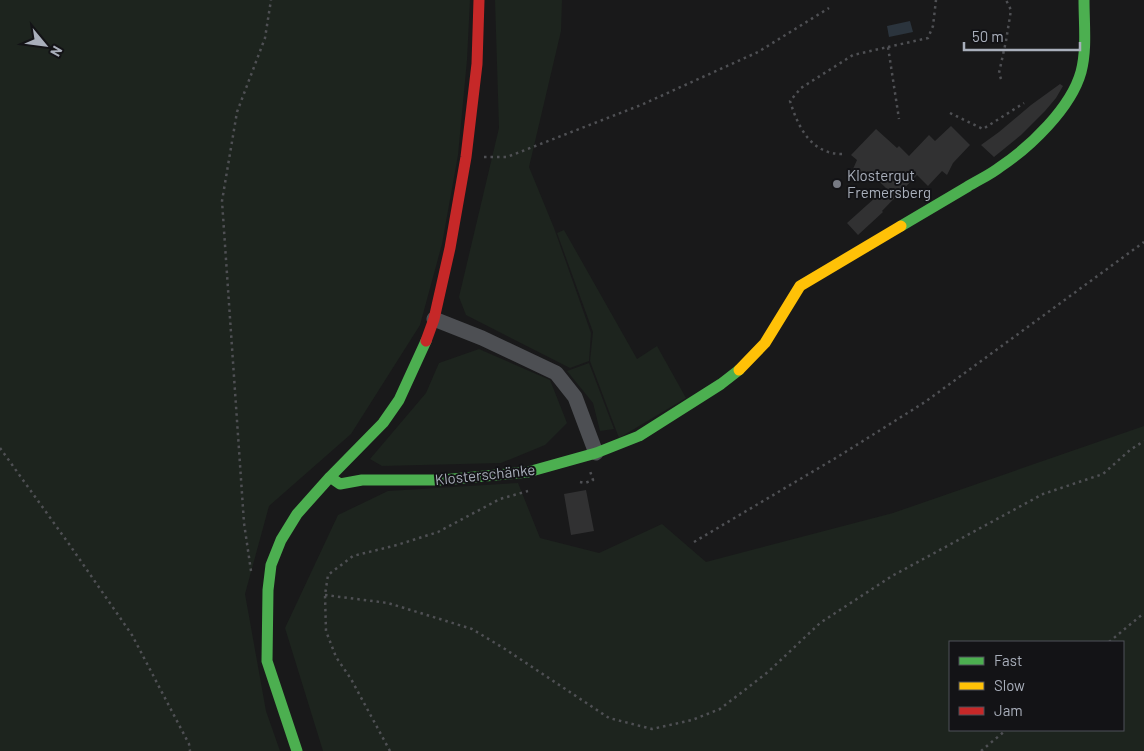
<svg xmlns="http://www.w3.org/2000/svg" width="1144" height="751" font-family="Barlow,sans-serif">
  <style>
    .green { fill: #1d241e; fill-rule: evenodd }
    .water { fill: #2b343d }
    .building { fill: #313132 }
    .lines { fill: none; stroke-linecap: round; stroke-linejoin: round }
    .path { stroke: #4f5054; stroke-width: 2.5; stroke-dasharray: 2.5 4; stroke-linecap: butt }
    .street { stroke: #4d4f53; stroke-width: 15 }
    .fast { stroke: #4caf50; stroke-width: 11 }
    .slow { stroke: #ffc107; stroke-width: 11 }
    .jam { stroke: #c62828; stroke-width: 11 }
    .poi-dot { fill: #777a83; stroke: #131316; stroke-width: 2 }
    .labels { text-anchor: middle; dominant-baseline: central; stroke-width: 4; stroke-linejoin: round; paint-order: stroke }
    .poi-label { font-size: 15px; fill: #a9afbb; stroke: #131316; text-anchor: start }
    .street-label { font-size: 15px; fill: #a9afbb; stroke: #131316 }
  </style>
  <rect width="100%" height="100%" fill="#19191a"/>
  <path class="green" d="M 0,0 L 470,0 L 467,60 L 458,155 L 442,244 L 420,325 L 351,434 L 269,506 L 245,594 L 266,711 L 280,751 L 0,751 Z
    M 495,0 L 562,0 L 561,31 L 529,167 L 554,228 L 591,333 L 589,361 L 570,368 L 466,315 L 459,297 L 499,128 Z
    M 564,230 L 637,359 L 657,346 L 686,398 L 619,438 L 590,361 L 593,332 L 557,233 Z
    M 479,349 L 550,380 L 567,423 L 545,445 L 501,463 L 382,466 L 370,459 L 426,393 L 439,363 Z
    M 589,363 L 614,429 L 600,431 L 593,403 L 567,371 Z
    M 1144,426 L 1144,751 L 323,751 L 285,628 L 338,515 L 388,491 L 518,483 L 540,538 L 599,553 L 662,524 L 706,562 L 893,513 ZM 950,642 L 1123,642 L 1123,730 L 950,730 Z"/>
  <path class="water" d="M 910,21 L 913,32 L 889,37 L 887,26 Z"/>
  <path class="building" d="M 1060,84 L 1063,86 L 1056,98 L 1045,111 L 1021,135 L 994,157 L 981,145 L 999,132 L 1031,105 Z
    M 951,126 L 970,145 L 953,163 L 947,175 L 942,171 L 928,186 L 917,175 L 882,211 L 883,212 L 858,235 L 847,223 L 886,188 L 868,171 L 860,176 L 852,175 L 853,169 L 857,160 L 851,155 L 876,129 L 897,148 L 899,146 L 909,156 L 929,135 L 935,141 Z
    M 586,490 L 594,531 L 571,535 L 564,494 Z"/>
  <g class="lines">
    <path class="path" d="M 888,47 L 928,38 L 933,26 L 936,0
      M 1001,79 L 999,73 L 1006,41 L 1011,10 L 1006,0
      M 950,113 L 983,129 L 1024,103
      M 842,154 C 811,154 798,127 790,101 L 801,88 L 853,55 L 888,47 L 899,119
      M 484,157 L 507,157 L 641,105 L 758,52 L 829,8
      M 0,448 L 69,544 L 132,635 L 189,744 L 190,751
      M 580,482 L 585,483 L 593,480 L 590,471
      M 694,542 L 839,456 L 925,402 L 1144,242
      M 251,571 L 244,523 L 222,201 L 237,112 L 265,38 L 271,0
      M 325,595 L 388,603 L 472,629 L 505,649 L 609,718 L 652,729 L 692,720 L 720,709 L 768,672 L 820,623 L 892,576 L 1043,494 L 1103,474 L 1130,450 L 1144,441
      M 1109,642 L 1144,613
      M 390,751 L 351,679 L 336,657 L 326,631 L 325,595 L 328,575 L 353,556 L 397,545 L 438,532 L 500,499 L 528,491
      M 981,751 L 1006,730"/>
    <path class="street" d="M 434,319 L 482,338 L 556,373 L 575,397 L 596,453"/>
    <path class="fast" d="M 901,226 C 923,213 945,200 967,187 C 978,180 990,175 1000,167 C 1030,147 1071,108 1081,72 C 1087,49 1084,24 1084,0
      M 330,477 L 340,484 L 362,480 L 442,480 L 528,472 L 596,453 L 639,436 L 721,384 L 739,370
      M 297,751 L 267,661 L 268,590 L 271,565 L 281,540 L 297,514 L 330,477 L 383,423 L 399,400 L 426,341"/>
    <path class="slow" d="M 739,370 L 765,343 L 800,286 L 901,226"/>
    <path class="jam" d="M 426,341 L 434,319 L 450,248 L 466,157 L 477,64 L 479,0"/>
  </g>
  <circle class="poi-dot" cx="837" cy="184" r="5"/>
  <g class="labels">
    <g class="poi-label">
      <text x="847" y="175">Klostergut<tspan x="847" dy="17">Fremersberg</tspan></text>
    </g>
    <g class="street-label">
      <text transform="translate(485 474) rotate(-6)">Klosterschänke</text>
    </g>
  </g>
  <rect x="949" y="641" width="175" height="90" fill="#131316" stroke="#4f5158"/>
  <rect x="959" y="657" width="25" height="8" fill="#4caf50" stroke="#4f5158"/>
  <text x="994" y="666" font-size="15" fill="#a9afbb">Fast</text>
  <rect x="959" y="682" width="25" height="8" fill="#ffc107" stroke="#4f5158"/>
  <text x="994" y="691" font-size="15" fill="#a9afbb">Slow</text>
  <rect x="959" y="707" width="25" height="8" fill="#c62828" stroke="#4f5158"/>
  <text x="994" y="716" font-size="15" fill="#a9afbb">Jam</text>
  <g transform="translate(45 45) rotate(119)" stroke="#131316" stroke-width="4" paint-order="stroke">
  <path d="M0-4L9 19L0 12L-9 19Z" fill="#a9afbb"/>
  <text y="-8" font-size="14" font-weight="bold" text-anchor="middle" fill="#a9afbb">N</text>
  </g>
  <path d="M964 42v8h116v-8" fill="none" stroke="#a9afbb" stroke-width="2.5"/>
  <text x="972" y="42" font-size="15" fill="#a9afbb" stroke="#131316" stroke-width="4" paint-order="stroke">50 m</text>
</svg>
